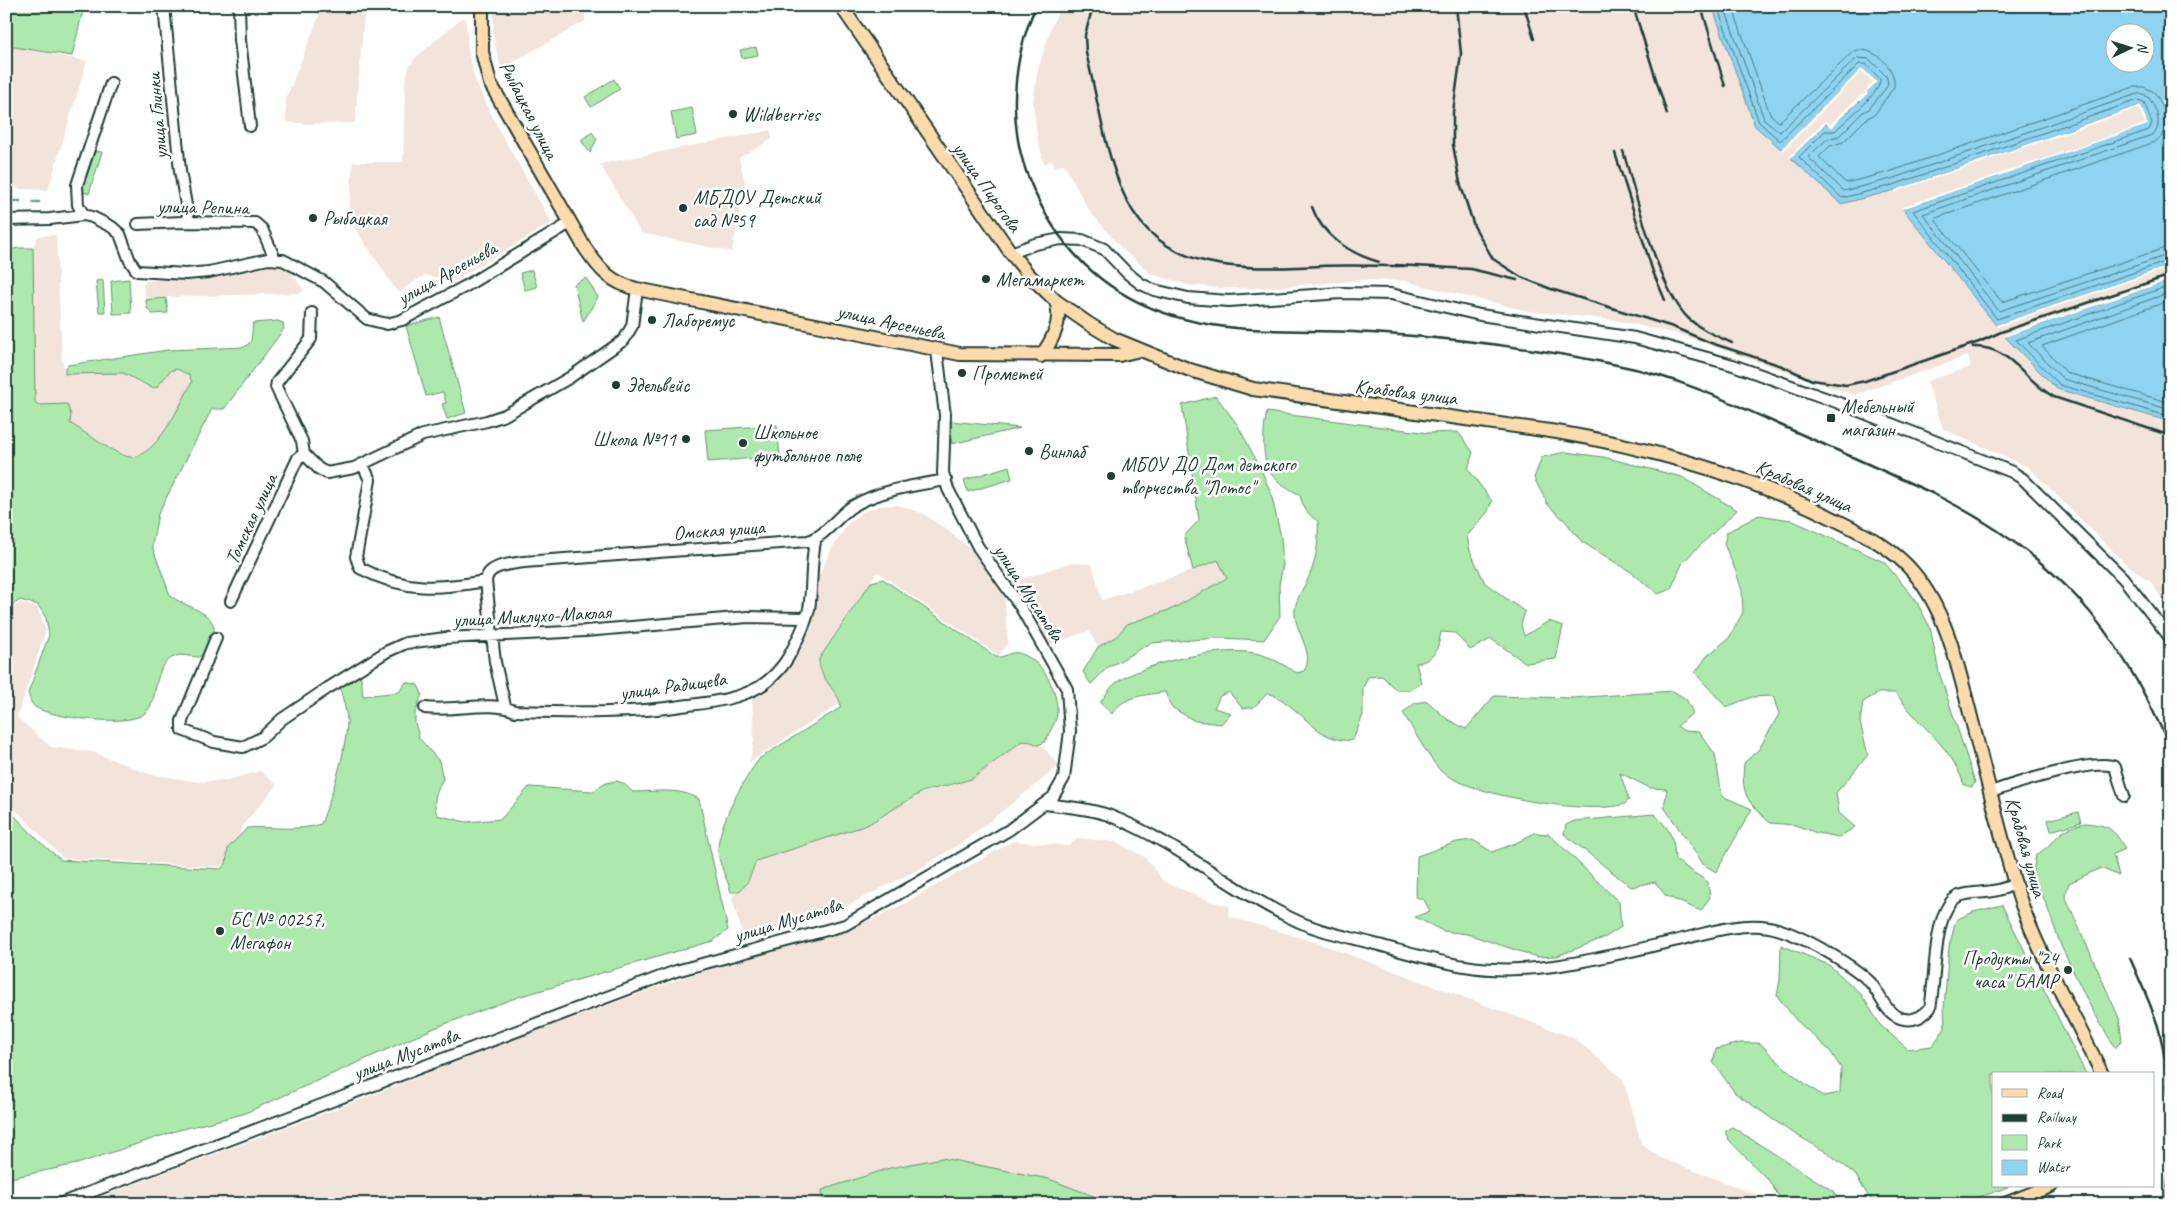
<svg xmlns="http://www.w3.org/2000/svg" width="2177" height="1210" font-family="Caveat,sans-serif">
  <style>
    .built { fill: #f3e4db }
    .green { fill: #ade8ad; stroke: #669270 }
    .water { fill: #8ed3f0; stroke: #6297a5; fill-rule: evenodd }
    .pier { fill: #fff }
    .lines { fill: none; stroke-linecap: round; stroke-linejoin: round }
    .shore { stroke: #4b797f; stroke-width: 1 }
    .stream { stroke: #6297a5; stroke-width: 2.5 }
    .minor-casing { stroke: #1f3d34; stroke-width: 14 }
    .major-casing { stroke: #1f3d34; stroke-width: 16 }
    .minor { stroke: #fff; stroke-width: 10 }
    .major { stroke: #fedbac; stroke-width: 12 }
    .rail { stroke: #1f3d34; stroke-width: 2.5 }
    .poi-dot { fill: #1f3d34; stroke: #fff; stroke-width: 2 }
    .labels { text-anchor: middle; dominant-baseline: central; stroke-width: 5; stroke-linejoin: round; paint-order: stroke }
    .street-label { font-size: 20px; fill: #1f3d34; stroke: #fff }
    .poi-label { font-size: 20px; fill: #1f3d34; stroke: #fff; text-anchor: start }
  </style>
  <rect width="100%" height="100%" fill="#fff"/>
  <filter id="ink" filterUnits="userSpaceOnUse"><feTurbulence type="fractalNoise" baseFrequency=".02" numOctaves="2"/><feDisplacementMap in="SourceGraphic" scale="10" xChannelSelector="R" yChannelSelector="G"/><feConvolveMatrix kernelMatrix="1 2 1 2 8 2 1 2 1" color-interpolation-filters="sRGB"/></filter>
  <g filter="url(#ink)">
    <path class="built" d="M 317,6 L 365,6 L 355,123 L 309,124 L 286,122 L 286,99 L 319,16 Z
      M 494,6 L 585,6 L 585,21 L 501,69 L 493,35 Z
      M 1061,6 L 1712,6 L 1755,125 L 1862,68 L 1877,82 L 1831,128 L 1791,158 L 2141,105 L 2148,125 L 1996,325 L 2171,265 L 2171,280 L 2006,337 L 2057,389 L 2171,422 L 2171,613 L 2151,582 L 2127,565 L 2028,467 L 1943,429 L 1927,381 L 1971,367 L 1968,356 L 1854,395 L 1681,335 L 1615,320 L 1527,311 L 1404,281 L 1367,280 L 1262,288 L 1220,288 L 1188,285 L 1152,274 L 1121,248 L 1088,209 L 1064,164 L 1055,167 L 1052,160 L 1044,164 L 1037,135 L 1033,104 L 1037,73 L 1052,25 Z
      M 462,18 L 466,18 L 468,51 L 475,81 L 500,132 L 552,223 L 453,281 L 424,275 L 398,293 L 349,219 L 353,162 L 403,162 L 405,83 L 409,67 L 415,58 Z
      M 14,47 L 87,61 L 48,190 L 19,189 L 6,184 L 6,59 Z
      M 771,130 L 772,139 L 739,158 L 745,182 L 732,252 L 641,233 L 600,164 Z
      M 56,235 L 62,359 L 65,374 L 114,372 L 123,373 L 147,387 L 157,387 L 170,371 L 177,369 L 191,378 L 192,382 L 177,412 L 152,448 L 142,454 L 130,457 L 102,443 L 69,423 L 71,415 L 67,404 L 39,405 L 35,402 L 33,248 L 38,236 Z
      M 284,263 L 303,289 L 302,293 L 168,297 L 146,300 L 143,285 L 146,281 L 222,275 Z
      M 898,505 L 922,513 L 943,527 L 971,549 L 982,562 L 1004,591 L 1008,642 L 999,656 L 877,572 L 834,635 L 817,664 L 831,678 L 839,704 L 750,762 L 754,739 L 752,697 L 796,660 L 811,606 L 813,589 L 832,548 L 849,523 L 862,512 L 879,506 Z
      M 1218,560 L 1227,578 L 1172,609 L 1127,624 L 1117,636 L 1098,647 L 1089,631 L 1048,645 L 1010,583 L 1069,563 L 1092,564 L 1102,600 L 1180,575 Z
      M 20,602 L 37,607 L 46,630 L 17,717 L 51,747 L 93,752 L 149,774 L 199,782 L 227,780 L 260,771 L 277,785 L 245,822 L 224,867 L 63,858 L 6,800 L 6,615 Z
      M 1022,741 L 1042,745 L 1059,766 L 967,839 L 921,868 L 837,911 L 744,941 L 732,898 L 756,861 L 867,825 L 918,795 L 972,779 Z
      M 1078,838 L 1116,842 L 1145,857 L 1164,882 L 1212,902 L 1230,906 L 1228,916 L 1321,944 L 1574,1038 L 1623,1079 L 1642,1145 L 1661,1158 L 1781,1204 L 91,1204 L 97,1198 L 336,1109 L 529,1034 L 685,977 L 866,922 L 902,905 L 1013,841 L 1069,846 Z"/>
    <path class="green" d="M 6,6 L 84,6 L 72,56 L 14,47 L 6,59 Z
      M 756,47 L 758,55 L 742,58 L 740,50 Z
      M 614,79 L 620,89 L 591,107 L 585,97 Z
      M 692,108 L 697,135 L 676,139 L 671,112 Z
      M 592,132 L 597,139 L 590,153 L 581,140 Z
      M 92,151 L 102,152 L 89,194 L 80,191 Z
      M 18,248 L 33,248 L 35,402 L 39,405 L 67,404 L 71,415 L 70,423 C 83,431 116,455 130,457 C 156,459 182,401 192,382 L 189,375 L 177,369 L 170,371 L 157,387 L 152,388 L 123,373 L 65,374 L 65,368 L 68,365 L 168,350 L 245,347 L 251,341 L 253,323 L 278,321 L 283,323 L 284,329 L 224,409 L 212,409 L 158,514 L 152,546 L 170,595 C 183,608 218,610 214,635 C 213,645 206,651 199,657 C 192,657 182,654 176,656 C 149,666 162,700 144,714 C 128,727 51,718 35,707 C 30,703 30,698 28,693 L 49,635 L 46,618 L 38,605 L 20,600 L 6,610 L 6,251 Z
      M 532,270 L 537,287 L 525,290 L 520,273 Z
      M 586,278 L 598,297 L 583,322 L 574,284 Z
      M 129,279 L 131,313 L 113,314 L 111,281 Z
      M 103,280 L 105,312 L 99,312 L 96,281 Z
      M 166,298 L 168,313 L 152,314 L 147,308 L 146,300 Z
      M 439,317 L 466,413 L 447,419 L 442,404 L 446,403 L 443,392 L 426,396 L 406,326 Z
      M 1216,396 L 1237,424 L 1260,467 L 1271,493 L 1281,537 L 1283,565 L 1279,585 L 1280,616 L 1264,640 L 1219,638 L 1151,643 L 1107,668 L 1091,684 L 1083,672 L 1098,647 L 1117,636 L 1127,624 L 1172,609 L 1227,578 L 1218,560 L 1193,570 L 1184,536 L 1199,520 L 1182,405 Z
      M 1267,412 L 1429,433 L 1458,432 L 1473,452 L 1468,469 L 1492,501 L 1487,513 L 1467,536 L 1470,551 L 1485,583 L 1525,612 L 1521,624 L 1524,636 L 1549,621 L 1563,626 L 1556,659 L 1526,663 L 1491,639 L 1470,650 L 1455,633 L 1441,632 C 1438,649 1435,661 1416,663 L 1421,682 L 1410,690 L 1396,690 L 1382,676 L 1368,677 L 1363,688 L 1363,715 L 1353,740 C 1317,745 1299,703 1268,693 L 1254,707 L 1243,709 L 1229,692 L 1220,696 L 1214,708 L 1231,713 L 1221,724 L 1195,721 L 1171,707 L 1165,692 C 1146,695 1122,696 1112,714 L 1100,703 C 1105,696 1110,687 1117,682 C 1147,662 1224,645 1259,654 C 1272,657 1285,666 1297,673 L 1304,671 C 1316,652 1293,631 1295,609 C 1296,598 1306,585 1310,574 C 1317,558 1319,538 1318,521 C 1307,514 1303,508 1300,495 C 1290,489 1279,484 1271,474 C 1261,461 1263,427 1267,412 Z
      M 950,421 L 1020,428 L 952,444 Z
      M 777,425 L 780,456 L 708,462 L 705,430 Z
      M 1566,452 L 1603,457 L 1682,477 L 1737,510 L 1683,562 L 1671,589 L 1658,594 L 1631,572 L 1582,542 L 1566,522 L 1548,505 L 1534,478 L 1542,457 Z
      M 1009,466 L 1012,479 L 968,492 L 964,480 Z
      M 1759,515 L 1791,520 L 1884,562 L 1915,599 L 1930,627 L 1939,672 L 1975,782 L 1972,787 L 1964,785 C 1954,753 1931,735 1910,711 C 1904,705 1901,698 1895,693 L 1878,693 L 1863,702 L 1860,722 L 1868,755 L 1836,793 L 1839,813 L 1855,827 L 1839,837 L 1817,833 L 1795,825 L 1770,823 C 1747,801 1741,796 1744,763 L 1759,749 L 1779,714 L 1773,696 L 1752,697 L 1726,707 L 1695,673 L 1707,656 L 1729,638 L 1743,612 L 1742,591 L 1736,572 L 1724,544 L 1727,532 Z
      M 883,579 L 996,657 C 1005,658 1010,651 1018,653 C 1042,658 1059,691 1057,714 C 1056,723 1048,734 1045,742 L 1038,745 L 1031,742 L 1022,741 L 972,779 L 922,792 L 867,825 L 756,861 C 751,872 747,894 731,892 C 727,878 719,865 718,851 C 717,826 745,777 760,758 L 840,708 C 844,696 817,678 819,659 L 871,582 Z
      M 355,674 L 361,677 L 363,696 L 399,692 L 406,682 L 418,685 L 422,694 L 415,713 L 415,722 L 419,738 L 439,761 L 443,779 C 436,792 432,800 437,815 L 466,822 L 501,819 L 529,787 L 593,791 L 606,783 L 616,781 L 623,783 L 633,792 C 655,792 679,787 699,799 L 728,930 L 713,941 L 518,997 L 437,1027 L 243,1114 L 179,1130 L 77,1164 L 6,1179 L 6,807 L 40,842 L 61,860 L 221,869 L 226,864 L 228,848 L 247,828 C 273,826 296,832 321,824 C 332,794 346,754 347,722 C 347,711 342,698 340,687 Z
      M 1673,691 L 1686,699 L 1693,713 L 1677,726 L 1684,731 L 1699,732 L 1715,754 L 1722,796 L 1752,809 L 1716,872 L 1703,864 L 1664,807 L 1667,789 L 1650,788 L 1620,773 L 1629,800 L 1625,804 C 1591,816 1467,795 1441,771 C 1430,761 1412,727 1403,713 L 1415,703 L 1427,701 L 1447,719 L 1466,729 L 1494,696 L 1572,698 Z
      M 2078,812 L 2081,822 L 2051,831 L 2048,820 Z
      M 1654,814 C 1671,830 1674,837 1675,860 L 1708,882 L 1710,897 L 1701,911 L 1666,896 L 1655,882 L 1631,887 L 1564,834 L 1566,825 L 1574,821 Z
      M 2085,823 C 2108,825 2114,828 2125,849 L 2113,854 L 2119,876 L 2101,868 L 2069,883 L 2065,896 L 2119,1018 L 2122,1041 L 2115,1048 L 2089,1004 L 2061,946 L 2045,901 L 2036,884 L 2033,872 L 2036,855 C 2059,841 2054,830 2085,823 Z
      M 1534,833 L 1549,834 L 1619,902 L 1621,927 L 1606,937 L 1578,948 L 1557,956 L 1537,957 L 1467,934 L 1443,931 L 1415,917 L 1430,911 L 1424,900 L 1416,897 L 1417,856 L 1457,842 L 1473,840 L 1492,852 L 1516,843 Z
      M 2002,905 L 2086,1074 L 1993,1074 L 1993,1186 L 2010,1186 C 1963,1207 1923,1204 1873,1204 L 1855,1174 L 1828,1153 L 1788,1130 L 1735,1093 L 1713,1062 L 1716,1049 L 1740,1043 L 1760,1043 C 1779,1064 1799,1080 1823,1096 L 1840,1093 L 1841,1068 L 1830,1051 L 1796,1020 L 1777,996 L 1780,980 L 1781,945 L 1829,965 L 1861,994 L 1881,1026 L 1908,1049 L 1932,1046 L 1945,1028 L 1944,1007 L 1949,947 L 1956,920 L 1973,912 Z
      M 1732,1127 L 1833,1191 L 1842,1204 L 1784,1204 L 1769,1181 L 1729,1140 L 1725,1132 Z
      M 942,1158 L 1049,1179 L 1114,1204 L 869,1204 L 823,1200 L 822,1190 L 890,1168 Z"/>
    <path class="water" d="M 1712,6 L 2171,6 L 2171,265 L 1996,325 L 1903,209 L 2147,125 L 2141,105 L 1895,190 L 1841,204 L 1791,158 L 1827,123 L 1831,127 L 1868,94 L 1867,92 L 1877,82 L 1862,68 L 1781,149 L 1755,126 ZM 2114,32 L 2144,32 L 2144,62 L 2114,62 Z
      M 2171,280 L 2171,422 L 2057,389 L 2005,337 Z"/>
    <path class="pier" d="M 1862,68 L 1877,82 L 1867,92 L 1868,94 L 1861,101 L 1859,100 L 1831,128 L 1826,123 L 1791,158 L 1789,157 L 1825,121 L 1831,124 L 1858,97 L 1865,94 L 1865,91 L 1873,82 L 1862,71 L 1783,151 L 1781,149 Z
      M 2141,105 L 2148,125 L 1903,209 L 1902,207 L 2145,124 L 2139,108 L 1895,192 L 1895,190 Z
      M 2171,265 L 2171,267 L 1997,327 L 1996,325 Z
      M 2171,277 L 2171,280 L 2005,337 L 2004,335 Z"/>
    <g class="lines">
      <path class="shore" d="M 1717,6 L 1759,122 L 1780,141 L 1859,64 L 1866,64 L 1880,79 C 1883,91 1845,121 1835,131 L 1825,131 L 1799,157 L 1842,198 L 1893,185 L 2138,100 L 2144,102 L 2152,123 L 2149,130 L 1913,211 L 1997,319 L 2171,260
        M 1724,6 L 1764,119 L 1780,132 L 1857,58 L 1869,59 L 1886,76 L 1888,83 L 1886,88 L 1869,109 L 1863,112 L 1839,136 L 1827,139 L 1808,157 L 1844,191 L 1891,179 L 2137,94 L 2143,94 L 2149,98 C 2156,108 2164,127 2152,135 L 1923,214 L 1999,311 L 2171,254
        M 1732,6 L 1770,114 L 1779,122 L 1854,51 C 1873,45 1897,68 1894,87 L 1875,114 L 1866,119 L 1843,142 L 1830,146 L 1819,157 L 1846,183 L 1889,172 L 2134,87 L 2144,87 L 2154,92 C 2165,106 2172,131 2155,142 L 1936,218 L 1936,221 L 2002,302 L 2171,246
        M 2171,285 L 2016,340 L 2060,385 L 2171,417
        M 2171,292 L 2028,343 L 2063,379 L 2171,410
        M 2171,300 L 2042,346 L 2067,373 L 2171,403"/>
      <path class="stream" d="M 6,201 L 20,201
        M 33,202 L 39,202"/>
      <defs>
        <path id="minor" d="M 164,6 L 180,171 L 189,222
          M 239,6 L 240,40 L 250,126
          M 84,215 L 78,205 L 77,185 L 111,83
          M 6,220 L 50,219 L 84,215 L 92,217 L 112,227 L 120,234 L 130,261 L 137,271 L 186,274 L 209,272 L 268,259 L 283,260 L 324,282 L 367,319 L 387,324 L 402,320 L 466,286 L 570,223
          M 138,224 L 182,222 L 255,223 L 262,229 L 275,259
          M 1011,253 L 1035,244 L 1061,239 L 1082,240 L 1104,249 L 1127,273 L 1141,284 L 1154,290 L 1188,298 L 1229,301 L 1341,293 L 1391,294 L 1480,315 L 1635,338 L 1733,365 L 1839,403 L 2012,472 L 2023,479 L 2123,578 L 2171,639
          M 312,313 L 311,339 L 277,382 L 276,387 L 302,441 L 304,454 L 319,469 L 327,473 L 354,468 L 423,435 L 487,421 L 505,415 L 569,378 L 624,340 L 632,326 L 637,289
          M 363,465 L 370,480 L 356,557 L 360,568 C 405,592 438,589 486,581
          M 231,601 L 298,458 L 304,454
          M 216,638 L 182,721 L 182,730 L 214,742 L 243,747 L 263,737 L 282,719 L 328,688 L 386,652 L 406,643 L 446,638 L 585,631 L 748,617 L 805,618
          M 505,706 L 495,662 L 486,581 C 487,565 511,564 524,562 L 808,541 C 825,537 838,515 853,506 C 880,490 916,485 946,480
          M 425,708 C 452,712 492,700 515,711 C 574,713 631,714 689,705 C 713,702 738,699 759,687 C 771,680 784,666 790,654 C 797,641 806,624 809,609 C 813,585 810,561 816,537
          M 1991,792 C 2013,784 2098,757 2115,767 L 2124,796
          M 1046,804 C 1067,807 1088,808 1108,815 C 1174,840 1229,889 1293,919 C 1317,931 1345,936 1371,943 C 1402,951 1433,961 1465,966 C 1531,978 1609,956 1674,941 C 1705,934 1737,922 1769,927 C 1797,932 1850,963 1870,982 C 1879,992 1884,1010 1896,1016 C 1909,1023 1921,1019 1930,1008 C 1936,983 1932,907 1959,896 C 1969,892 1982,893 1993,891 C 2000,890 2008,887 2015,884
          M 59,1204 L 676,971 L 845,925 L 1009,830 L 1053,797 L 1064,778 L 1070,731 L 1067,689 L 1020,606 L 978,547 L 948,489 L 943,473 L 945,415 L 937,351"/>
        <path id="major" d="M 482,6 L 482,52 L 490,83 L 585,248 C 600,270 611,283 637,289 L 960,354 L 1119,355 L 1140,350
          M 841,6 L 1011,253 L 1028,274 L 1056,301 L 1089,324 L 1114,339 L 1190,370 L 1253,389 L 1557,432 C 1655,449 1751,476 1840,522 C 1866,535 1894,549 1913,572 C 1947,612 1958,667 1971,717 C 1985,772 1999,829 2015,884 C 2033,946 2074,1014 2102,1074
          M 1041,356 C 1053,340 1063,321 1056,301
          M 2005,1204 L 2051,1186"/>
      </defs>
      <use href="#minor" class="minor-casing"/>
      <use href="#major" class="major-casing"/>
      <use href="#minor" class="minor"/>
      <use href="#major" class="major"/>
      <path class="rail" d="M 1036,6 C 1012,59 1007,124 1029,179 C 1066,272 1137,319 1236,328 C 1281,332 1326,330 1372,333 C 1453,338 1537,348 1617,365 C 1674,376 1726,400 1778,424 C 1830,447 1882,470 1934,494 C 2054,554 2118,626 2171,750
        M 1093,6 L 1085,35 L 1086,53 C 1098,99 1105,156 1126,199 C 1164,276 1247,269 1320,266 C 1348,265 1376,266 1404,266
        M 1456,6 L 1461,54 L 1453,112 L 1453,145 L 1460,183 L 1474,226 L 1493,259 L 1521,277 L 1551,289 L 1673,327 L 1711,343 L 1782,366 L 1812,380 L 1846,385 L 1865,381 L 1979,342 L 2001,332 L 2171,275
        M 1524,6 L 1534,39
        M 1633,6 L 1667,114
        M 1701,6 L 1725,86
        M 1623,151 C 1636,193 1658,290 1689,319 C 1701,330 1717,336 1732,343
        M 1615,153 L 1653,272 L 1665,300
        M 1312,207 C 1322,236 1351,254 1379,262
        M 1396,265 L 1471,269 L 1517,280
        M 1973,347 C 2010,345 2025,381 2054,397 L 2171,436
        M 2130,958 C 2140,982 2152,1005 2159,1030 C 2170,1073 2170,1118 2169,1162
        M 2166,1204 L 2170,1154"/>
    </g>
  </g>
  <g class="poi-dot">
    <circle cx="733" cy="114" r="5"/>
    <circle cx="683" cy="208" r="5"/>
    <circle cx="313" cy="218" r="5"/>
    <circle cx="986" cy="279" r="5"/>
    <circle cx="652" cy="320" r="5"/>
    <circle cx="962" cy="373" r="5"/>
    <circle cx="616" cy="385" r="5"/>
    <rect x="1826" y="413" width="10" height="10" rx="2.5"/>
    <circle cx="686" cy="439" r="5"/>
    <circle cx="743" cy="443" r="5"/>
    <circle cx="1029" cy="451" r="5"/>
    <circle cx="1111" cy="476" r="5"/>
    <circle cx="220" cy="931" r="5"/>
    <circle cx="2068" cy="970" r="5"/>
  </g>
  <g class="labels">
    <g class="street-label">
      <text transform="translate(529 110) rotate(63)">Рыбацкая улица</text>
      <text transform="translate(157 116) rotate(-95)">улица Глинки</text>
      <text transform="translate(987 187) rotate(55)">улица Пирогова</text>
      <text transform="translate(203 207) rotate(1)">улица Репина</text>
      <text transform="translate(447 273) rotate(-29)">улица Арсеньева</text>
      <text transform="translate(891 322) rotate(12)">улица Арсеньева</text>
      <text transform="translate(1406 392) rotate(7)">Крабовая улица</text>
      <text transform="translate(1804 486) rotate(24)">Крабовая улица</text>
      <text transform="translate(251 519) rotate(-65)">Томская улица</text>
      <text transform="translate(719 530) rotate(-4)">Омская улица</text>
      <text transform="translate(1029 593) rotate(57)">улица Мусатова</text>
      <text transform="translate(532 616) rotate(-3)">улица Миклухо-Маклая</text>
      <text transform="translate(673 686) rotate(-8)">улица Радищева</text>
      <text transform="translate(2026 847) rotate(74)">Крабовая улица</text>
      <text transform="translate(788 920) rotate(-17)">улица Мусатова</text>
      <text transform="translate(406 1054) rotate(-21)">улица Мусатова</text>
    </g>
    <g class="poi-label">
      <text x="743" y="114">Wildberries</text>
      <text x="693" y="197">МБДОУ Детский<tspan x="693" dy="23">сад №59</tspan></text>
      <text x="323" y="218">Рыбацкая</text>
      <text x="996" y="279">Мегамаркет</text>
      <text x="662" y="320">Лаборемус</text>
      <text x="972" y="373">Прометей</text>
      <text x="626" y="385">Эдельвейс</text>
      <text x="1841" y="406">Мебельный<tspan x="1841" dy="23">магазин</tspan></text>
      <text x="753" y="432">Школьное<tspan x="753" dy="23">футбольное поле</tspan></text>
      <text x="676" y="439" text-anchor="end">Школа №11</text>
      <text x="1039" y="451">Винлаб</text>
      <text x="1121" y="464">МБОУ ДО Дом детского<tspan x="1121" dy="23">творчества "Лотос"</tspan></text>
      <text x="230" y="919">БС № 00257,<tspan x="230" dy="23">Мегафон</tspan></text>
      <text x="2058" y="958" text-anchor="end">Продукты "24<tspan x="2058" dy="23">часа" БАМР</tspan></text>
    </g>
  </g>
  <rect width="2177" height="1210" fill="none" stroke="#fff" stroke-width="25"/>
  <rect x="12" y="12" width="2152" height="1185" fill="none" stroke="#1f3d34" stroke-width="2" filter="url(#ink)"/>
  <rect x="1992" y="1072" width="162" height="115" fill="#ffffff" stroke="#a5b1ae"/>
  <rect x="2002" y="1089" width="25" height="8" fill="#fedbac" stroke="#a5b1ae"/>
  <text x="2037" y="1098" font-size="15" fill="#1f3d34">Road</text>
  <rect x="2002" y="1114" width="25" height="8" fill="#1f3d34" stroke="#a5b1ae"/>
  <text x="2037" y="1122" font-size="15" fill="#1f3d34">Railway</text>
  <rect x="2002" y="1135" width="25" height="15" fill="#ade8ad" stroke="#a5b1ae"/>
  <text x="2037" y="1148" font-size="15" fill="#1f3d34">Park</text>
  <rect x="2002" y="1160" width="25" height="15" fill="#8ed3f0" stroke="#a5b1ae"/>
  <text x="2037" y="1172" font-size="15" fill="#1f3d34">Water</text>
  <g transform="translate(2130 48) rotate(86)"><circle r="24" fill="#ffffff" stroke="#a5b1ae"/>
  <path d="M0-4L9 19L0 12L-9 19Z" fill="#1f3d34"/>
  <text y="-8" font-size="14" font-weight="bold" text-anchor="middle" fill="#1f3d34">N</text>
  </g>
</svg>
